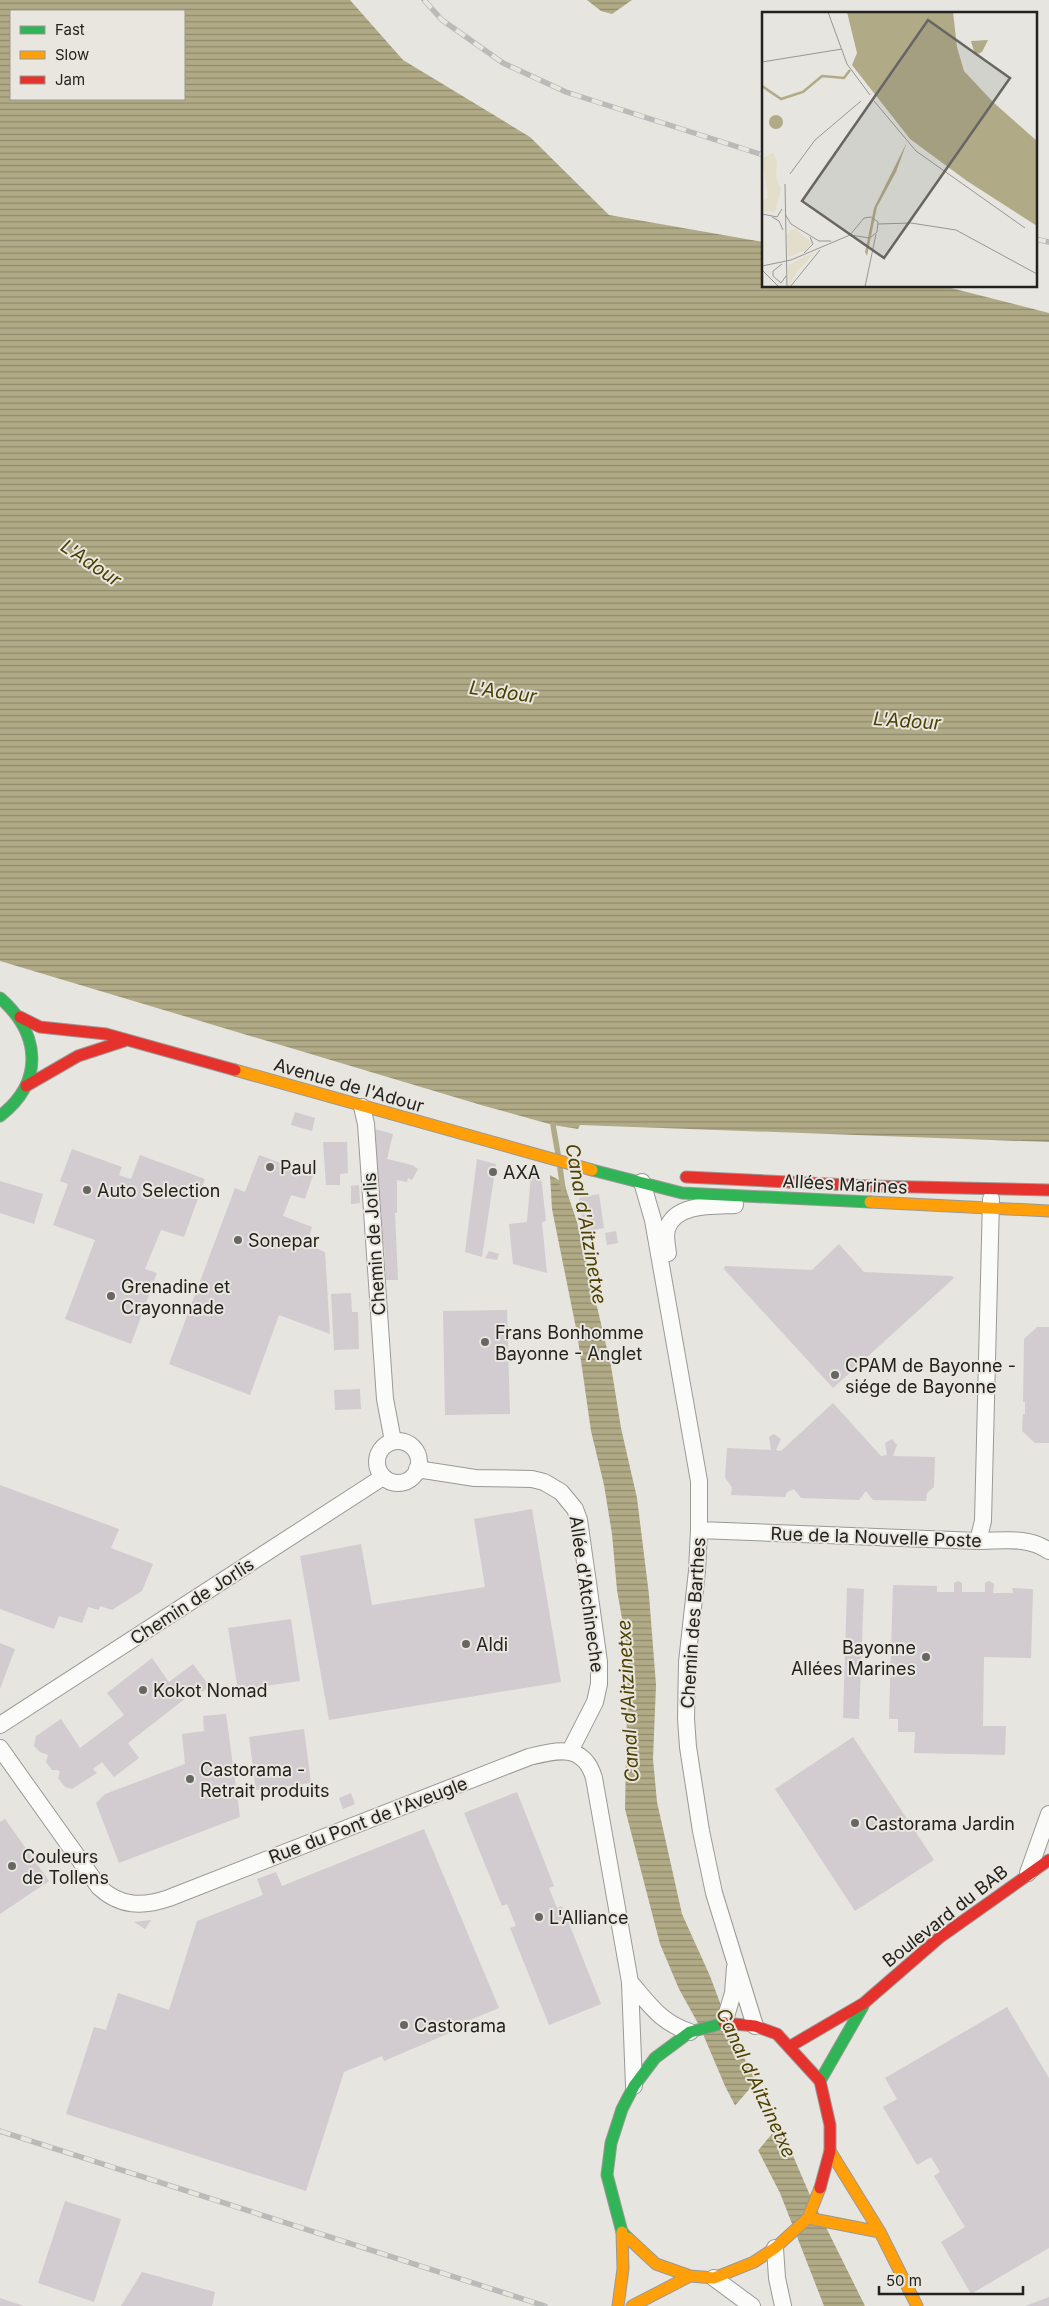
<svg xmlns="http://www.w3.org/2000/svg" width="1049" height="2306" font-family="Inter,sans-serif">
  <style>
    .water { fill: url(#water-rules); fill-rule: evenodd }
    .pier { fill: #e6e5e0 }
    .lines { fill: none; stroke-linecap: round; stroke-linejoin: round }
    .stream { stroke: #b1aa86; stroke-width: 5.5 }
    .building { fill: #d2cbd0 }
    .street-casing { stroke: #9a9996; stroke-width: 18 }
    .fast-casing { stroke: #9a9996; stroke-width: 13 }
    .slow-casing { stroke: #9a9996; stroke-width: 13 }
    .jam-casing { stroke: #9a9996; stroke-width: 13 }
    .street { stroke: #fbfbfa; stroke-width: 16 }
    .fast { stroke: #30b455; stroke-width: 11 }
    .slow { stroke: #ff9f0a; stroke-width: 11 }
    .jam { stroke: #e5322d; stroke-width: 11 }
    .rail-casing { stroke: #babab9; stroke-width: 5.5 }
    .rail { stroke: #e8e6de; stroke-width: 4; stroke-dasharray: 11; stroke-linecap: butt }
    .poi-dot { fill: #676663; stroke: #e8e6de; stroke-width: 2 }
    .labels { text-anchor: middle; dominant-baseline: central; stroke-width: 4; stroke-linejoin: round; paint-order: stroke }
    .street-label { font-size: 18px; fill: #23221f; stroke: #e8e6de }
    .poi-label { font-size: 18px; fill: #23221f; stroke: #e8e6de; text-anchor: start }
    .water-label { font-size: 19px; font-style: italic; fill: #4c4100; stroke: #e8e6de }
    .inset-river { fill: none; stroke: #b1aa86; stroke-width: 2.5 }
    .inset-road { fill: none; stroke: #989793; stroke-width: 1 }
    .view { fill: #676663; fill-opacity: 0.15; stroke: #676663; stroke-width: 2.5 }
    .inset-edge { fill: none; stroke: #23221f; stroke-width: 2.5 }
  </style>
  <defs>
    <pattern id="water-rules" width="6" height="5" patternUnits="userSpaceOnUse" patternTransform="scale(1.25)"><rect width="6" height="5" fill="#b1aa86"/><path d="M0 2.5h6" fill="none" stroke="#908a6d"/></pattern>
  </defs>
  <rect width="100%" height="100%" fill="#e6e5e0"/>
  <path class="water" d="M 0,0 L 350,0 L 403,60 L 530,137 L 609,215 L 763,242 L 763,286 L 943,286 L 1049,313 L 1049,1142 L 580,1125 L 578,1129 L 553,1125 L 481,1105 L 0,961 ZM 184,11 L 184,99 L 11,99 L 11,11 Z
    M 587,0 L 632,0 L 612,14 L 601,11 Z
    M 550,1175 L 564,1183 L 577,1222 L 611,1366 L 621,1428 L 637,1498 L 649,1595 L 656,1685 L 653,1759 L 657,1802 L 682,1914 L 710,1976 L 732,2035 L 782,2130 L 809,2193 L 865,2306 L 824,2306 L 780,2193 L 725,2086 L 700,2027 L 679,1989 L 660,1944 L 625,1809 L 628,1653 L 617,1590 L 612,1534 L 604,1485 L 591,1431 L 577,1333 L 552,1209 Z"/>
  <path class="pier" d="M 758,2079 L 781,2123 L 756,2153 L 733,2108 Z"/>
  <g class="lines">
    <path class="stream" d="M 553,1125 L 558,1154
      M 560,1168 L 563,1189"/>
  </g>
  <path class="building" d="M 295,1112 L 315,1118 L 312,1131 L 291,1125 Z
    M 375,1129 L 393,1134 L 387,1159 L 412,1165 L 418,1169 L 412,1180 L 408,1178 L 407,1182 L 397,1180 L 397,1213 L 395,1213 L 398,1280 L 386,1280 L 384,1244 L 381,1244 Z
    M 323,1142 L 347,1142 L 348,1173 L 340,1174 L 340,1185 L 326,1185 Z
    M 72,1149 L 122,1167 L 119,1175 L 131,1179 L 140,1155 L 205,1179 L 184,1237 L 161,1230 L 145,1269 L 157,1273 L 131,1344 L 65,1319 L 95,1240 L 53,1225 L 68,1184 L 60,1181 Z
    M 259,1155 L 313,1175 L 305,1199 L 291,1195 L 283,1216 L 312,1227 L 307,1244 L 325,1252 L 330,1334 L 279,1315 L 250,1395 L 169,1364 L 235,1188 L 245,1192 Z
    M 477,1159 L 496,1164 L 482,1257 L 465,1252 Z
    M 531,1174 L 541,1176 L 546,1221 L 542,1222 L 547,1273 L 513,1264 L 509,1224 L 527,1222 Z
    M 0,1181 L 43,1194 L 34,1224 L 0,1213 Z
    M 359,1185 L 360,1203 L 351,1204 L 351,1186 Z
    M 599,1194 L 604,1228 L 584,1232 L 579,1198 Z
    M 616,1231 L 618,1243 L 607,1245 L 605,1233 Z
    M 839,1244 L 864,1272 L 952,1276 L 954,1278 L 833,1388 L 724,1269 L 725,1266 L 812,1270 Z
    M 489,1251 L 499,1254 L 497,1260 L 485,1258 Z
    M 351,1293 L 352,1312 L 358,1312 L 359,1349 L 334,1350 L 331,1294 Z
    M 507,1310 L 510,1414 L 445,1415 L 443,1311 Z
    M 1037,1327 L 1049,1327 L 1049,1443 L 1035,1443 L 1022,1431 L 1023,1414 L 1025,1414 L 1025,1402 L 1023,1402 L 1024,1339 Z
    M 360,1389 L 361,1409 L 335,1410 L 334,1390 Z
    M 833,1403 L 881,1456 L 887,1455 L 885,1443 L 892,1439 L 897,1445 L 893,1456 L 935,1457 L 934,1487 L 927,1493 L 926,1501 L 873,1500 L 866,1491 L 859,1500 L 801,1498 L 794,1489 L 787,1492 L 785,1497 L 731,1495 L 732,1487 L 725,1478 L 727,1448 L 771,1450 L 769,1437 L 774,1434 L 781,1439 L 776,1450 L 781,1451 Z
    M 0,1485 L 119,1529 L 111,1548 L 153,1564 L 142,1591 L 112,1610 L 100,1606 L 99,1610 L 88,1607 L 82,1623 L 59,1616 L 54,1629 L 0,1609 Z
    M 532,1509 L 561,1682 L 329,1720 L 300,1556 L 361,1544 L 372,1605 L 485,1587 L 474,1519 Z
    M 958,1581 L 962,1583 L 962,1592 L 985,1592 L 985,1583 L 989,1581 L 994,1584 L 993,1593 L 1013,1593 L 1012,1588 L 1033,1589 L 1031,1658 L 984,1657 L 983,1726 L 1006,1726 L 1005,1755 L 914,1753 L 915,1732 L 898,1732 L 898,1719 L 889,1719 L 893,1585 L 937,1586 L 937,1592 L 954,1592 L 954,1583 Z
    M 847,1588 L 864,1589 L 859,1719 L 843,1718 Z
    M 291,1619 L 300,1681 L 238,1690 L 228,1628 Z
    M 0,1643 L 15,1649 L 0,1689 Z
    M 152,1658 L 169,1682 L 193,1664 L 210,1687 L 202,1692 L 199,1688 L 128,1743 L 139,1758 L 114,1777 L 102,1762 L 93,1769 L 97,1773 L 72,1789 L 65,1787 L 58,1778 L 60,1772 L 58,1770 L 52,1770 L 46,1762 L 48,1755 L 40,1752 L 34,1746 L 36,1736 L 61,1719 L 80,1748 L 124,1715 L 107,1693 Z
    M 226,1714 L 240,1817 L 119,1863 L 96,1803 L 105,1794 L 185,1764 L 182,1734 L 204,1731 L 203,1716 Z
    M 304,1729 L 311,1783 L 256,1790 L 249,1737 Z
    M 853,1737 L 934,1860 L 855,1911 L 775,1789 Z
    M 517,1792 L 554,1886 L 549,1888 L 557,1908 L 562,1906 L 601,2004 L 549,2025 L 510,1928 L 516,1926 L 507,1904 L 502,1906 L 464,1813 Z
    M 351,1793 L 355,1804 L 343,1809 L 339,1798 Z
    M 5,1819 L 49,1881 L 0,1914 L 0,1822 Z
    M 424,1829 L 499,2008 L 465,2022 L 457,2026 L 459,2029 L 384,2061 L 382,2056 L 344,2072 L 306,2191 L 66,2114 L 94,2027 L 106,2030 L 118,1993 L 169,2010 L 197,1921 L 263,1895 L 257,1879 L 276,1872 L 282,1886 Z
    M 151,1920 L 145,1929 L 134,1922 Z
    M 1007,2007 L 1049,2078 L 1049,2248 L 971,2294 L 941,2242 L 965,2227 L 934,2176 L 940,2172 L 931,2157 L 917,2165 L 883,2107 L 897,2099 L 885,2078 Z
    M 65,2201 L 121,2219 L 94,2302 L 38,2283 Z
    M 142,2272 L 215,2292 L 212,2306 L 121,2306 Z
    M 1049,2297 L 1049,2306 L 1025,2306 Z
    M 0,2298 L 24,2306 L 0,2306 Z"/>
  <g class="lines">
    <defs>
      <path id="street" d="M 362,1107 L 366,1124 L 385,1399 L 393,1441
        M 642,1182 L 653,1220 L 699,1481 L 699,1530 L 697,1571 L 687,1662 L 686,1719 L 688,1747 L 701,1831 L 714,1893 L 755,2026
        M 668,1253 C 667,1247 665,1236 667,1229 C 675,1203 714,1206 735,1205
        M377 1462a21 21 0 1 1 42 0a21 21 0 1 1-42 0Z
        M 417,1469 L 475,1478 L 532,1479 L 544,1482 L 561,1492 L 575,1509 L 579,1520 L 588,1583 L 599,1662 L 599,1684 L 595,1702 L 570,1751
        M 699,1530 L 978,1541 C 1003,1541 1028,1536 1049,1551
        M 978,1541 L 983,1521 L 991,1199
        M 0,1725 L 383,1477
        M 0,1748 L 99,1887 C 120,1907 143,1907 169,1898 L 529,1757 C 557,1750 584,1743 594,1778 L 630,1982 L 634,2086
        M 1028,1873 L 1049,1814
        M 630,1982 C 649,2004 661,2023 690,2032
        M 724,2023 L 733,1993 L 735,1967
        M 775,2248 L 777,2278 L 783,2306
        M 714,2278 L 752,2306"/>
      <path id="fast" d="M 0,998 C 41,1034 44,1082 0,1116
        M 592,1170 L 682,1193 L 870,1202
        M 820,2081 L 863,2006
        M 628,2238 L 622,2232 L 607,2175 L 611,2143 L 622,2109 L 634,2086 L 655,2058 L 690,2032 L 724,2023"/>
      <path id="slow" d="M 235,1070 L 592,1170
        M 870,1202 L 1049,1211
        M 830,2151 L 880,2232 L 917,2306
        M 808,2218 L 880,2232
        M 628,2238 L 656,2264 L 690,2276 L 714,2278 L 754,2262 L 775,2248 L 808,2218 L 820,2188
        M 618,2306 L 623,2269 L 622,2232
        M 632,2306 L 690,2276"/>
      <path id="jam" d="M 20,1017 L 40,1027 L 106,1034 L 235,1070
        M 26,1086 L 78,1056 L 124,1041
        M 686,1177 L 870,1186 L 1049,1190
        M 724,2023 L 755,2026 L 777,2034 L 820,2081 L 830,2125 L 830,2151 L 820,2188
        M 789,2047 L 864,2003 L 939,1938 L 1049,1860"/>
    </defs>
    <use href="#street" class="street-casing"/>
    <use href="#fast" class="fast-casing"/>
    <use href="#slow" class="slow-casing"/>
    <use href="#jam" class="jam-casing"/>
    <use href="#street" class="street"/>
    <use href="#fast" class="fast"/>
    <use href="#slow" class="slow"/>
    <use href="#jam" class="jam"/>
    <defs>
      <path id="rail" d="M 424,0 L 442,20 L 503,63 L 566,92 L 763,155
        M 1035,239 L 1049,242
        M 0,2131 L 545,2306"/>
    </defs>
    <use href="#rail" class="rail-casing"/>
    <use href="#rail" class="rail"/>
  </g>
  <g class="poi-dot">
    <circle cx="270" cy="1167" r="5"/>
    <circle cx="493" cy="1172" r="5"/>
    <circle cx="87" cy="1190" r="5"/>
    <circle cx="238" cy="1240" r="5"/>
    <circle cx="111" cy="1296" r="5"/>
    <circle cx="485" cy="1342" r="5"/>
    <circle cx="835" cy="1375" r="5"/>
    <circle cx="466" cy="1644" r="5"/>
    <circle cx="926" cy="1657" r="5"/>
    <circle cx="143" cy="1690" r="5"/>
    <circle cx="190" cy="1779" r="5"/>
    <circle cx="855" cy="1823" r="5"/>
    <circle cx="12" cy="1866" r="5"/>
    <circle cx="539" cy="1917" r="5"/>
    <circle cx="404" cy="2025" r="5"/>
  </g>
  <g class="labels">
    <g class="street-label">
      <text transform="translate(349 1085) rotate(16)">Avenue de l'Adour</text>
      <text transform="translate(845 1184) rotate(3)">Allées Marines</text>
      <text transform="translate(374 1244) rotate(-94)">Chemin de Jorlis</text>
      <text transform="translate(876 1537) rotate(2)">Rue de la Nouvelle Poste</text>
      <text transform="translate(587 1594) rotate(82)">Allée d'Atchineche</text>
      <text transform="translate(192 1601) rotate(-33)">Chemin de Jorlis</text>
      <text transform="translate(693 1623) rotate(-86)">Chemin des Barthes</text>
      <text transform="translate(368 1820) rotate(-21)">Rue du Pont de l'Aveugle</text>
      <text transform="translate(945 1916) rotate(-38)">Boulevard du BAB</text>
    </g>
    <g class="poi-label">
      <text x="280" y="1167">Paul</text>
      <text x="503" y="1172">AXA</text>
      <text x="97" y="1190">Auto Selection</text>
      <text x="248" y="1240">Sonepar</text>
      <text x="121" y="1286">Grenadine et<tspan x="121" dy="21">Crayonnade</tspan></text>
      <text x="495" y="1332">Frans Bonhomme<tspan x="495" dy="21">Bayonne - Anglet</tspan></text>
      <text x="845" y="1365">CPAM de Bayonne -<tspan x="845" dy="21">siége de Bayonne</tspan></text>
      <text x="476" y="1644">Aldi</text>
      <text x="916" y="1647" text-anchor="end">Bayonne<tspan x="916" dy="21">Allées Marines</tspan></text>
      <text x="153" y="1690">Kokot Nomad</text>
      <text x="200" y="1769">Castorama -<tspan x="200" dy="21">Retrait produits</tspan></text>
      <text x="865" y="1823">Castorama Jardin</text>
      <text x="22" y="1856">Couleurs<tspan x="22" dy="21">de Tollens</tspan></text>
      <text x="549" y="1917">L'Alliance</text>
      <text x="414" y="2025">Castorama</text>
    </g>
    <g class="water-label">
      <text transform="translate(91 563) rotate(34)">L'Adour</text>
      <text transform="translate(503 692) rotate(8)">L'Adour</text>
      <text transform="translate(907 721) rotate(4)">L'Adour</text>
      <text transform="translate(586 1224) rotate(80)">Canal d'Aitzinetxe</text>
      <text transform="translate(628 1701) rotate(-93)">Canal d'Aitzinetxe</text>
      <text transform="translate(756 2083) rotate(65)">Canal d'Aitzinetxe</text>
    </g>
  </g>
  <g transform="translate(762 12)">
    <rect width="275" height="275" fill="#e6e5e0"/>
    <path d="M 34,217 L 50,231 L 44,238 L 26,245 L 25,223 L 28,218 ZM 53,240 L 35,260 L 27,274 L 26,253 Z" fill="#e3deca"/>
    <path d="M 11,141 L 15,148 L 14,165 L 19,177 L 13,200 L 0,199 L 1,188 L 6,186 L 0,146 Z" fill="#e3deca"/>
    <path d="M 85,0 L 191,0 L 195,35 L 202,59 L 231,90 L 275,129 L 275,214 L 205,169 L 148,127 L 90,53 L 95,41 ZM 226,28 L 220,40 L 213,43 L 209,29 ZM7 110a7 7 0 1 1 14 0a7 7 0 1 1-14 0ZM 145,130 L 134,160 L 115,195 L 105,244 L 103,240 L 112,196 Z" fill="#b1aa86"/>
    <path class="inset-river" d="M 0,74 L 19,87 L 41,80 L 60,64 L 82,66 L 88,58"/>
    <path class="inset-road" d="M 66,0 L 85,52 L 108,83M 0,50 L 80,37M 112,89 L 154,139 L 263,216M 28,162 L 53,128 L 99,89M 23,172 L 25,275M 0,202 L 15,205 L 20,197M 23,202 L 29,212 L 57,229 L 69,229M 10,205 L 17,209 L 21,218M 116,212 L 149,211 L 194,218 L 275,262M 42,241 L 51,232 L 48,225M 20,252 L 11,259 L 11,264 L 19,271 L 24,264M 0,254 L 29,248 L 88,223 L 102,206 L 109,205 L 116,210 L 115,220 L 108,226 L 88,223M 0,258 L 17,275M 28,275 L 58,238M 103,275 L 114,222"/>
    <path class="view" d="M 166,8 L 248,66 L 122,246 L 40,189 Z"/>
    <rect width="275" height="275" class="inset-edge"/>
  </g>
  <rect x="10" y="10" width="175" height="90" fill="#e8e6de" stroke="#999892"/>
  <rect x="20" y="26" width="25" height="8" fill="#30b455" stroke="#999892"/>
  <text x="55" y="35" font-size="15" fill="#23221f">Fast</text>
  <rect x="20" y="51" width="25" height="8" fill="#ff9f0a" stroke="#999892"/>
  <text x="55" y="60" font-size="15" fill="#23221f">Slow</text>
  <rect x="20" y="76" width="25" height="8" fill="#e5322d" stroke="#999892"/>
  <text x="55" y="85" font-size="15" fill="#23221f">Jam</text>
  <path d="M879 2286v8h144v-8" fill="none" stroke="#23221f" stroke-width="2.5"/>
  <text x="886" y="2286" font-size="15" fill="#23221f" stroke="#e8e6de" stroke-width="4" paint-order="stroke">50 m</text>
</svg>
